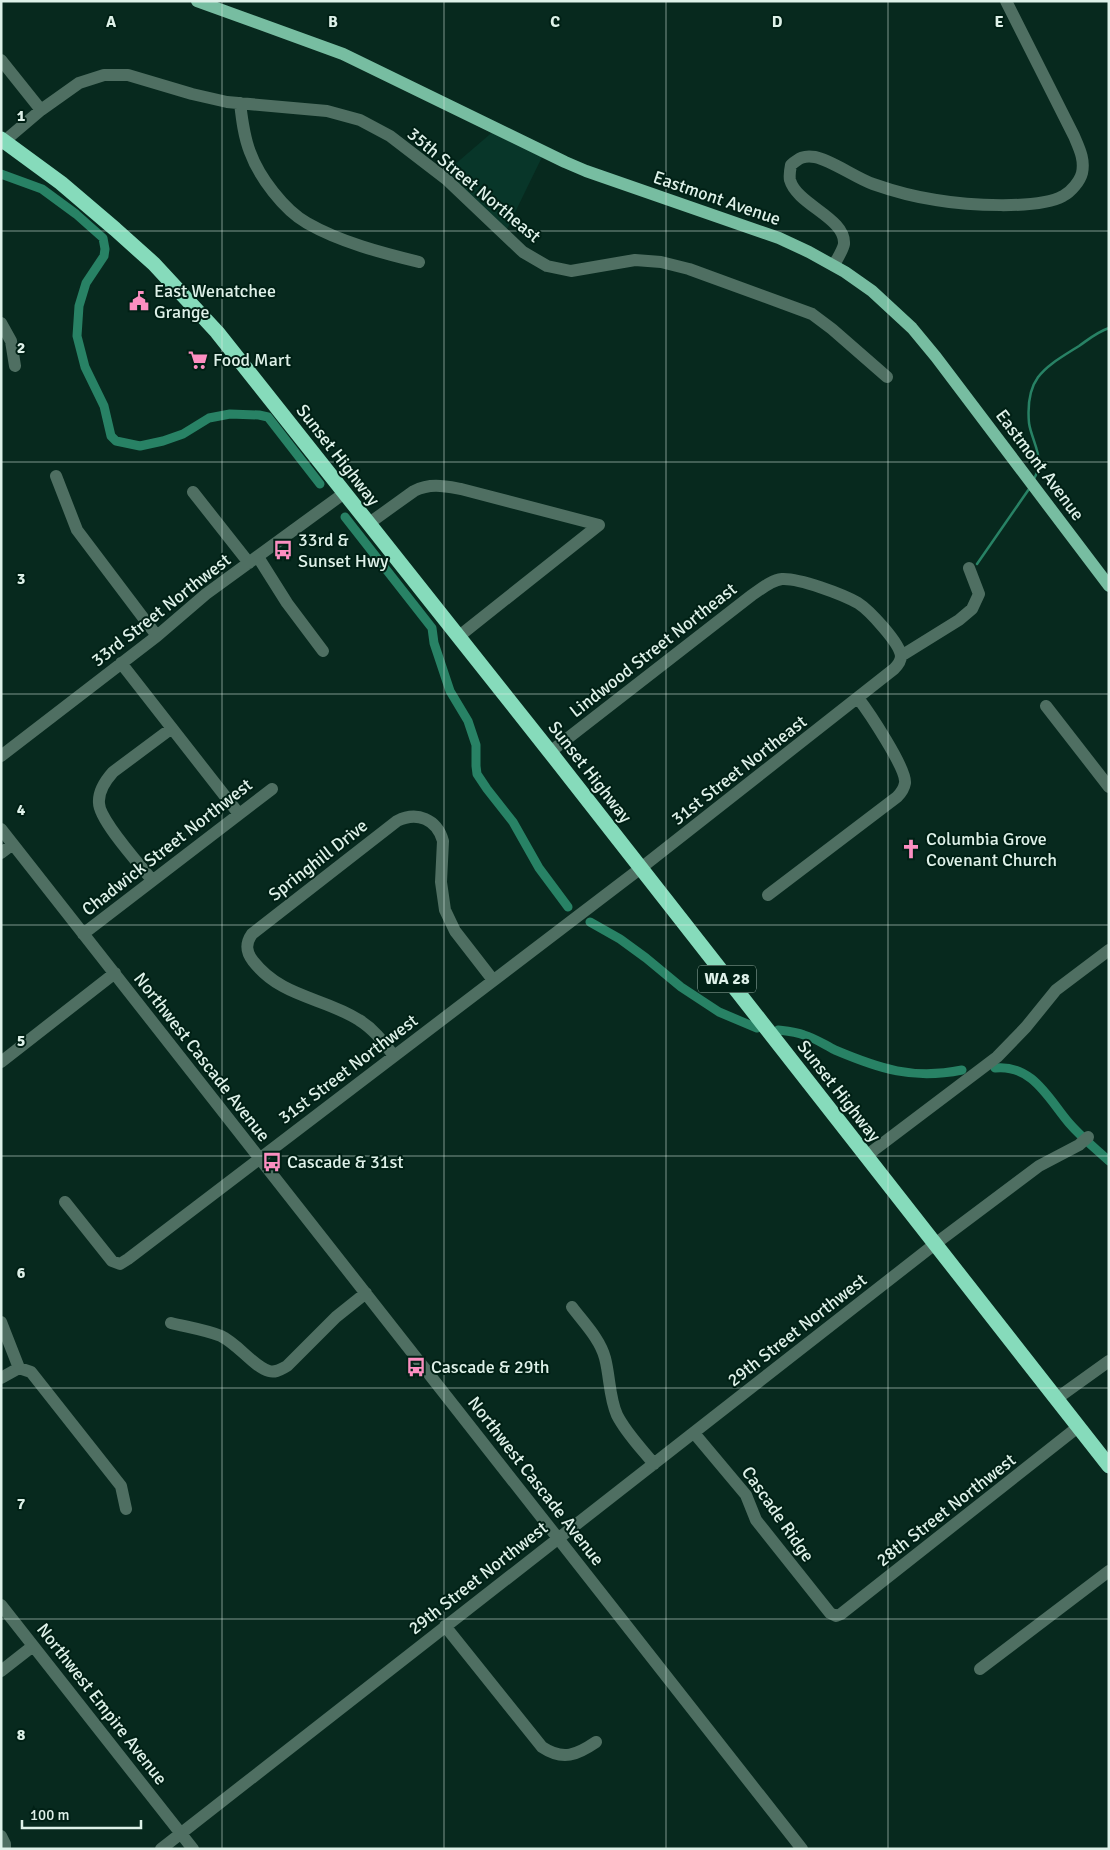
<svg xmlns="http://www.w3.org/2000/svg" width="1110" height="1850" font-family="Signika,sans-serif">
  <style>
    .built { fill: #083629 }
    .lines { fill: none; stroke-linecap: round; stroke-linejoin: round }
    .stream { stroke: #288265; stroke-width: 2.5 }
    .canal { stroke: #288265; stroke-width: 9 }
    .minor { stroke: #4f6f62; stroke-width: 12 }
    .major { stroke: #77bda1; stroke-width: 12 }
    .highway { stroke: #86dbbb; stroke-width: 15 }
    .grid { fill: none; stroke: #def1e9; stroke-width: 1; stroke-opacity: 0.55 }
    .labels { text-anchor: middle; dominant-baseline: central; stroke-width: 4; stroke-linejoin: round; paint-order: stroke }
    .shield { fill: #002015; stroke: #9bb2a9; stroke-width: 1 }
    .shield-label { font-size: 16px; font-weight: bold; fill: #def1e9 }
    .street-label { font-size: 18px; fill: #def1e9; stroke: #002015 }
    .poi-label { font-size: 18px; fill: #def1e9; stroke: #002015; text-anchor: start }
    .grid-label { font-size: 16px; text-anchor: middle; font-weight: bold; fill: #def1e9; stroke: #002015; stroke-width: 4; stroke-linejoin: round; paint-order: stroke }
  </style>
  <rect width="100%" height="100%" fill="#07291e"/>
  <path class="built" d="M 496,129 L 544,153 L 504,235 L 446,172 Z"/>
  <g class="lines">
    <path class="stream" d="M 1034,479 C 1036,475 1039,469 1039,465 C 1040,451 1031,437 1029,423 C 1025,377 1044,368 1079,346 C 1089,339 1097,332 1109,328
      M 977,564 L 1029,489"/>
    <path class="canal" d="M 1,174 L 42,189 L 76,214 L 103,238 L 105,249 L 104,256 L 86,283 L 79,306 L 77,336 L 85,367 L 104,406 L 111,436 L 116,441 L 140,446 L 163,441 L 183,434 L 209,418 L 230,414 L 259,415 L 268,417 L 320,484
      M 345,517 L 432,628 L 434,643 L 450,691 L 468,721 L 476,745 L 476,766 L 477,774 L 487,789 L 513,822 L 539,868 L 568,907
      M 590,922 L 620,939 L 646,958 L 681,987 L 719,1012 L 757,1028
      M 778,1030 C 786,1031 796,1032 804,1035 C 815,1038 825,1045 835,1050 C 880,1069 913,1080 962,1070
      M 995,1068 C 1032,1064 1048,1098 1069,1123 C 1081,1137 1095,1148 1109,1161"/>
    <path class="minor" d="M 1,60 L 41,110
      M 240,103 C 242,120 244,137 250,152 C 259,177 284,210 307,223 C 340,242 382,253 419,262
      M 1,144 L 41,110 L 79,83 L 104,75 L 128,75 L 192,94 L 227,102 L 327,111 L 360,120 L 390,136 L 446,179 L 523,252 L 547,266 L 571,271 L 635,260 L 661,262 L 689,269 L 812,314 L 832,329 L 887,377
      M 834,265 C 837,259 843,250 844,244 C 846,218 797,205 790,180 C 789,175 790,170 791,165 C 799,158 804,155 815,157 C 831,160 856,178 873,184 C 893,191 915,197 936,200 C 965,205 1038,210 1063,196 C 1071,192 1080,181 1082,173 C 1085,159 1079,148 1074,136 L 1006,1
      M 1,323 L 11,341 L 15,366
      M 56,476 L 77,530 L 157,636
      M 193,492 L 249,563
      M 368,524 L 414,491 C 430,483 444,486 461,489 L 599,525
      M 258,557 L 287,603 L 323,651
      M 458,637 L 599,525
      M 901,656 L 959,620 L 972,609 L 979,594 L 969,568
      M 121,663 L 239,814
      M 1046,706 L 1109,787
      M 1,756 L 157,636 L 206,594 L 343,494
      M 1,829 L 802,1849
      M 1,853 L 13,844
      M 152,880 C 140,865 99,820 99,803 C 98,791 105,781 113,772 L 172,728
      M 768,895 L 897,797 C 901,793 904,789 905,783 C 907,769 868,711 858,698
      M 83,934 L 272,789
      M 394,1056 C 384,1043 374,1029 359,1020 C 323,997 282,998 253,961 C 246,952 245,944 252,934 L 397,821 C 417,811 437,819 443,841 L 441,882 L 445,910 L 455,931 L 493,980
      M 1,1062 L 115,973
      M 866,1156 L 997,1057 L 1026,1027 L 1056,990 L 1109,950
      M 65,1202 L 112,1261 L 120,1264 L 128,1259 L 641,868 L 894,669 C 898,665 901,661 901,656 C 900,643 869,610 858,603 C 842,594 799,578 782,579 C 771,580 760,590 752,595 L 550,752
      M 572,1307 C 584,1323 600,1339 605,1358 C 610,1377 609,1397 617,1415 C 626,1433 641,1448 654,1464
      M 1,1322 L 19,1368
      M 171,1323 C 187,1327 206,1330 221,1336 C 238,1344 254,1367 269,1371 C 276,1373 281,1369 287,1366 L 336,1317 L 366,1293
      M 1,1378 L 19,1368 L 31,1372 L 121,1486 L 126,1509
      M 1056,1399 L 1109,1361
      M 694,1433 L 746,1495 L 756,1520 L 830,1613 L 836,1616 L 841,1614 L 1078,1427
      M 1,1605 L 193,1849
      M 445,1626 L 542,1747 C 563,1761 577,1755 596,1742
      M 980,1669 L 1109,1571
      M 1,1671 L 33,1646
      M 1,1836 L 5,1844 L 5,1849
      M 161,1849 L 935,1244 L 1039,1166 L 1079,1145 L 1088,1137"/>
    <path class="major" d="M 197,1 L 343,54 L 565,162 L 586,171 L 779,238 L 809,252 L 845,272 L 872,291 L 912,328 L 936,357 L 1109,586"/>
    <path class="highway" d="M 1,139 L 61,183 L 115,229 L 154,264 L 217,332 L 550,752 L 1109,1466"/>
  </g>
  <path class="grid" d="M 222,1 L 222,1849M 444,1 L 444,1849M 666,1 L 666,1849M 888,1 L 888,1849M 1,231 L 1109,231M 1,462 L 1109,462M 1,694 L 1109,694M 1,925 L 1109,925M 1,1156 L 1109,1156M 1,1388 L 1109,1388M 1,1619 L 1109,1619"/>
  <defs>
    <symbol id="civic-bare" viewBox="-9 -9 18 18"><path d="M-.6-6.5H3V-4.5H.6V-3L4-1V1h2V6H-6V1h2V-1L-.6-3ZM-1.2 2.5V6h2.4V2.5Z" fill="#fc8fc1" stroke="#002015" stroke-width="2.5" paint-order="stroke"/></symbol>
    <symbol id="supermarket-bare" viewBox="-9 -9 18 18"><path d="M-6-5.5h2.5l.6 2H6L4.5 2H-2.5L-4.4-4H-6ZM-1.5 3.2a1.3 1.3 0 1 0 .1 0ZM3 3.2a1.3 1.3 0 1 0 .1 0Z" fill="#fc8fc1" stroke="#002015" stroke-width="2.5" paint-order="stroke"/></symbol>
    <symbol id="bus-bare" viewBox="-9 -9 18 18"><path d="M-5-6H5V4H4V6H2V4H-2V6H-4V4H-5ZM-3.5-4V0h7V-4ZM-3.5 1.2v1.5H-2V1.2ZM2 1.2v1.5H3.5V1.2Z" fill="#fc8fc1" stroke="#002015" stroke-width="2.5" paint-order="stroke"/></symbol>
    <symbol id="church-bare" viewBox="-9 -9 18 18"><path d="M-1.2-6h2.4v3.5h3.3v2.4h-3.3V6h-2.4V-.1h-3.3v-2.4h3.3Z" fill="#fc8fc1" stroke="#002015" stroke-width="2.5" paint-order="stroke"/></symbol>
  </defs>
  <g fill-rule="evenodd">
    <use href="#civic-bare" x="125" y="287" width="28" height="28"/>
    <use href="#supermarket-bare" x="184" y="346" width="28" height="28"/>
    <use href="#bus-bare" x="269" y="536" width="28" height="28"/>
    <use href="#church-bare" x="897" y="835" width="28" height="28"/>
    <use href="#bus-bare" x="258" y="1148" width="28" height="28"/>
    <use href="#bus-bare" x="402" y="1353" width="28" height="28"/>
  </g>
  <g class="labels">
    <rect class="shield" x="698" y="965.5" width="58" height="27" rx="4"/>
    <g class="shield-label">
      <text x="727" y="979">WA 28</text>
    </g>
    <g class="street-label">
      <text transform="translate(474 185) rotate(40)">35th Street Northeast</text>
      <text transform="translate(717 198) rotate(19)">Eastmont Avenue</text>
      <text transform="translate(338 455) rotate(52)">Sunset Highway</text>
      <text transform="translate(1040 465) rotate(53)">Eastmont Avenue</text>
      <text transform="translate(161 610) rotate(-38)">33rd Street Northwest</text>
      <text transform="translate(653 650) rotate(-38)">Lindwood Street Northeast</text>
      <text transform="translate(739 770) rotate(-38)">31st Street Northeast</text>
      <text transform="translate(590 772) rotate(52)">Sunset Highway</text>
      <text transform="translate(167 847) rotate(-38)">Chadwick Street Northwest</text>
      <text transform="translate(318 860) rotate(-38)">Springhill Drive</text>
      <text transform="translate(202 1057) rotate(52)">Northwest Cascade Avenue</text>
      <text transform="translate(348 1069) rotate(-37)">31st Street Northwest</text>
      <text transform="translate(839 1091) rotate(52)">Sunset Highway</text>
      <text transform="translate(797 1330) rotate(-38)">29th Street Northwest</text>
      <text transform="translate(536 1481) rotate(52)">Northwest Cascade Avenue</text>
      <text transform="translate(946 1510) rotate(-38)">28th Street Northwest</text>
      <text transform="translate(778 1514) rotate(55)">Cascade Ridge</text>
      <text transform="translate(478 1578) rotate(-38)">29th Street Northwest</text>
      <text transform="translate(102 1704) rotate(52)">Northwest Empire Avenue</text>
    </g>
    <g class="poi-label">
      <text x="154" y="291">East Wenatchee<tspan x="154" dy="21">Grange</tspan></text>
      <text x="213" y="360">Food Mart</text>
      <text x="298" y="540">33rd &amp;<tspan x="298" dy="21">Sunset Hwy</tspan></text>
      <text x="926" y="839">Columbia Grove<tspan x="926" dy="21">Covenant Church</tspan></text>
      <text x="287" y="1162">Cascade &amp; 31st</text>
      <text x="431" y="1367">Cascade &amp; 29th</text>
    </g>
  </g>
  <g class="grid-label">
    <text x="111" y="27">A</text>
    <text x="333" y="27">B</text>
    <text x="555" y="27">C</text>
    <text x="777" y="27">D</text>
    <text x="999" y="27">E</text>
    <text x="21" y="121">1</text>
    <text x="21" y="353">2</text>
    <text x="21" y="584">3</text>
    <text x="21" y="815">4</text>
    <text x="21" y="1046">5</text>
    <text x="21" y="1278">6</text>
    <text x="21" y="1509">7</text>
    <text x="21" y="1740">8</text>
  </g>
  <rect width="1110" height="1850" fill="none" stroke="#def1e9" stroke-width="5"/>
  <path d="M22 1820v8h119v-8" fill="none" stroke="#def1e9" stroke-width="2.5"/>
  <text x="30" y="1820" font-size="15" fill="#def1e9" stroke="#002015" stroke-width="4" paint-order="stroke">100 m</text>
</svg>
